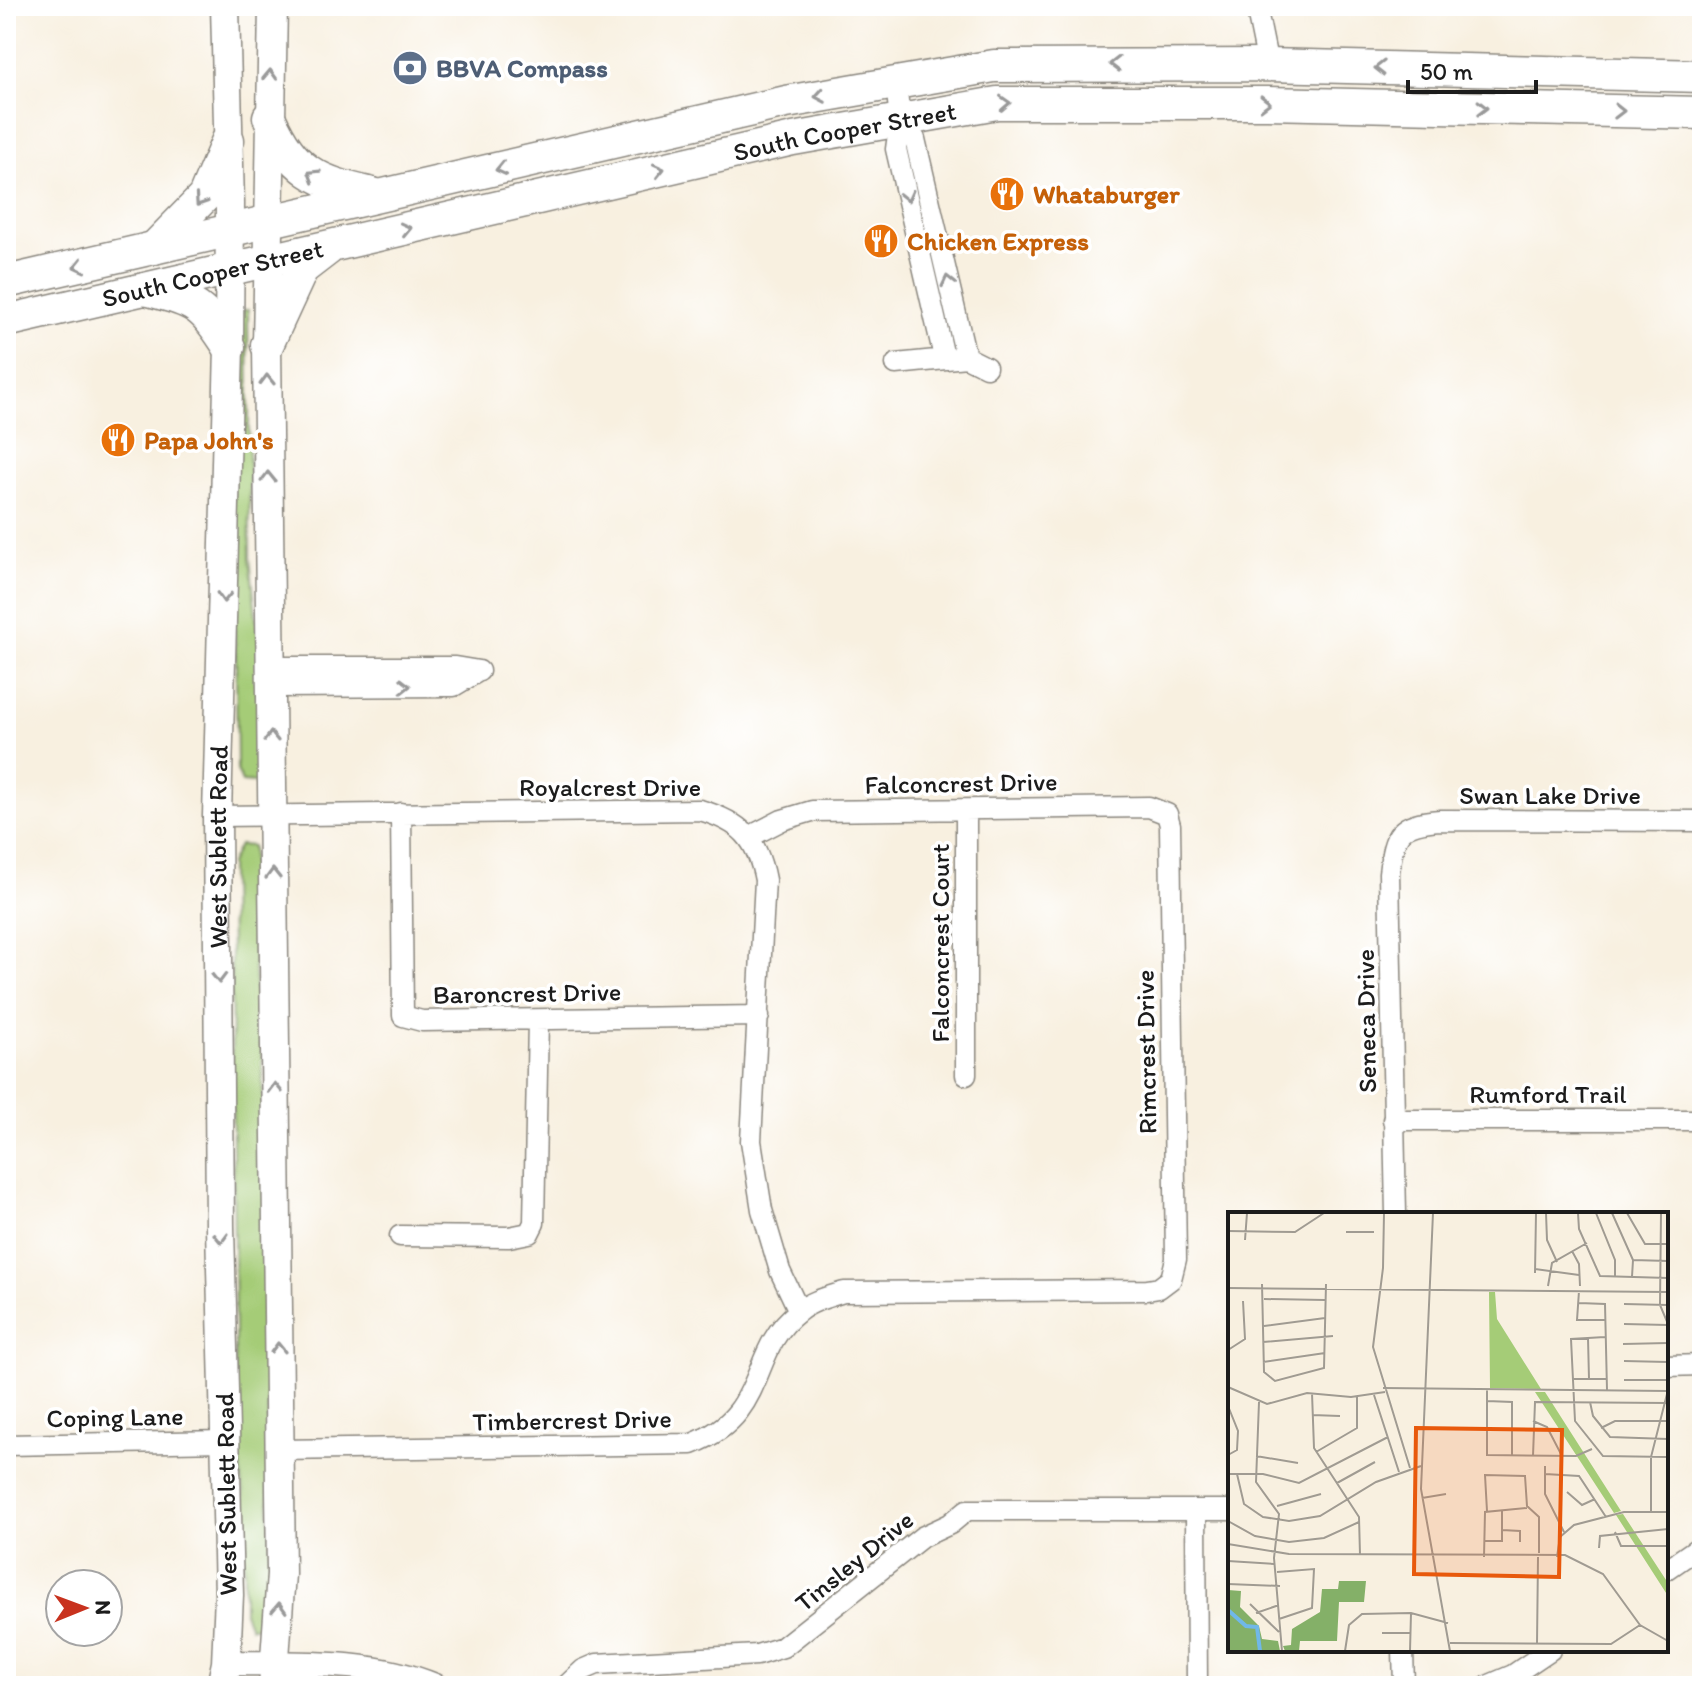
<svg xmlns="http://www.w3.org/2000/svg" width="1708" height="1692" font-family="Itim,sans-serif">
  <style>
    .green { fill: #a5cc77; stroke: #60744a; stroke-width: 2 }
    .lines { fill: none; stroke-linecap: round; stroke-linejoin: round }
    .minor-casing { stroke: #8a867e; stroke-width: 23 }
    .tertiary-casing { stroke: #8a867e; stroke-width: 27 }
    .secondary-casing { stroke: #8a867e; stroke-width: 31 }
    .primary-casing { stroke: #8a867e; stroke-width: 35 }
    .minor { stroke: #fff; stroke-width: 20 }
    .tertiary { stroke: #fff; stroke-width: 24 }
    .secondary { stroke: #fff; stroke-width: 28 }
    .primary { stroke: #fff; stroke-width: 32 }
    .oneway { stroke: #999 }
    .labels { text-anchor: middle; dominant-baseline: central; stroke-width: 7; stroke-linejoin: round; paint-order: stroke }
    .service-label { font-size: 26px; font-weight: bold; fill: #4e5e75; stroke: #fff; text-anchor: start }
    .street-label { font-size: 26px; fill: #1c1c1c; stroke: #fff }
    .food-label { font-size: 26px; font-weight: bold; fill: #c56008; stroke: #fff; text-anchor: start }
    .inset-river { fill: none; stroke: #70b8e8; stroke-width: 4 }
    .inset-road { fill: none; stroke: #a09b92; stroke-width: 2 }
    .view { fill: #e8590c; fill-opacity: 0.15; stroke: #e8590c; stroke-width: 4 }
    .inset-edge { fill: none; stroke: #1c1c1c; stroke-width: 4 }
  </style>
  <rect width="100%" height="100%" fill="#fff"/>
  <filter id="ink" filterUnits="userSpaceOnUse"><feTurbulence type="fractalNoise" baseFrequency=".0125" numOctaves="2"/><feDisplacementMap in="SourceGraphic" scale="16" xChannelSelector="R" yChannelSelector="G"/><feConvolveMatrix kernelMatrix="1 2 1 2 8 2 1 2 1" color-interpolation-filters="sRGB"/></filter>
  <filter id="wash" filterUnits="userSpaceOnUse"><feTurbulence type="fractalNoise" baseFrequency=".006" numOctaves="4" result="noise"/><feDisplacementMap in="SourceGraphic" scale="32" xChannelSelector="R" yChannelSelector="G"/><feGaussianBlur stdDeviation="1.8" result="paint"/><feColorMatrix in="noise" values="0 0 0 0 0 0 0 0 0 0 0 0 0 0 0 0 0 1.4 0 .05"/><feComposite in="paint" operator="in"/></filter>
  <g filter="url(#wash)">
    <rect width="100%" height="100%" fill="#f8f0e0"/>
    <path class="green" d="M 236,310 L 248,310 L 250,558 L 259,644 L 260,775 L 256,783 L 242,782 L 237,770 L 236,658 L 231,561 Z
      M 239,845 L 252,846 L 254,974 L 262,1047 L 270,1553 L 267,1618 L 263,1627 L 250,1627 L 244,1612 L 244,1495 L 236,1431 L 230,864 Z"/>
  </g>
  <g filter="url(#ink)">
    <g class="lines">
      <defs>
        <path id="minor" d="M 1256,6 L 1268,65
          M 896,83 L 900,120 L 896,149 L 944,357
          M 900,120 L 915,139 L 966,357
          M 896,364 L 966,357 L 986,367
          M 270,667 L 455,667 L 479,671
          M 271,687 L 454,686 L 479,671
          M 966,811 L 966,1075
          M 401,813 L 403,1016 L 422,1021 L 759,1016
          M 217,816 L 700,810 C 741,822 757,838 765,880 L 751,1141 L 762,1210 L 780,1271 L 799,1311
          M 1393,1120 L 1702,1120
          M 1396,1214 L 1389,873 C 1394,833 1398,823 1440,820 L 1702,821
          M 400,1236 L 509,1237 L 529,1233 L 534,1223 L 538,1020
          M 1666,1366 L 1702,1365
          M 6,1445 L 225,1441
          M 279,1450 L 692,1444 C 770,1414 747,1351 798,1312 C 811,1301 828,1297 844,1292 L 1147,1290 L 1159,1288 L 1171,1279 L 1176,1259 L 1170,825 L 1167,814 L 1149,807 L 812,811 L 782,820 L 749,837
          M 1196,1511 L 1197,1686
          M 1666,1570 L 1702,1545
          M 1403,1650 L 1404,1686
          M 566,1686 L 583,1670 L 597,1664 L 757,1655 L 783,1647 L 922,1537 L 950,1524 L 967,1510 L 1230,1510
          M 1487,1686 L 1513,1675 L 1550,1650"/>
        <path id="tertiary" d="M 226,1663 C 294,1664 372,1659 435,1686"/>
        <g id="secondary">
          <path d="M 273,6 L 267,345 L 281,1574 L 273,1686"/>
          <path id="s1" d="M 221,1686 L 226,1663 L 229,1595 L 220,1227 L 217,816 L 229,347 L 230,204 L 225,6"/>
        </g>
        <g id="primary">
          <path d="M 269,117 C 294,172 315,181 373,194"/>
          <path d="M 154,248 L 204,197 L 228,140"/>
          <path d="M 6,282 L 786,102 L 994,66 L 1268,65 L 1702,76"/>
          <path d="M 149,290 C 196,303 202,304 229,347"/>
          <path id="s2" d="M 6,321 L 793,139 L 997,103 L 1267,103 L 1702,113"/>
          <path d="M 267,345 L 302,269 L 328,249"/>
        </g>
      </defs>
      <use href="#minor" class="minor-casing"/>
      <use href="#tertiary" class="tertiary-casing"/>
      <use href="#secondary" class="secondary-casing"/>
      <use href="#primary" class="primary-casing"/>
      <use href="#minor" class="minor"/>
      <use href="#tertiary" class="tertiary"/>
      <use href="#secondary" class="secondary"/>
      <use href="#primary" class="primary"/>
    </g>
    <defs><path id="oneway-chevron" d="M-2-3.5L2.5 0L-2 3.5" fill="none" stroke-width="1.6" stroke-linecap="round" stroke-linejoin="round" transform="scale(2)"/></defs>
    <g class="oneway">
      <use href="#oneway-chevron" transform="translate(1115 64) rotate(-180)"/>
      <use href="#oneway-chevron" transform="translate(1380 68) rotate(-179)"/>
      <use href="#oneway-chevron" transform="translate(270 75) rotate(-88)"/>
      <use href="#oneway-chevron" transform="translate(820 96) rotate(170)"/>
      <use href="#oneway-chevron" transform="translate(1005 103) rotate(-3)"/>
      <use href="#oneway-chevron" transform="translate(1265 103) rotate(1)"/>
      <use href="#oneway-chevron" transform="translate(1482 108) rotate(1)"/>
      <use href="#oneway-chevron" transform="translate(1619 111) rotate(1)"/>
      <use href="#oneway-chevron" transform="translate(501 169) rotate(167)"/>
      <use href="#oneway-chevron" transform="translate(659 170) rotate(-13)"/>
      <use href="#oneway-chevron" transform="translate(313 175) rotate(-148)"/>
      <use href="#oneway-chevron" transform="translate(907 196) rotate(77)"/>
      <use href="#oneway-chevron" transform="translate(200 201) rotate(124)"/>
      <use href="#oneway-chevron" transform="translate(406 229) rotate(-13)"/>
      <use href="#oneway-chevron" transform="translate(79 266) rotate(167)"/>
      <use href="#oneway-chevron" transform="translate(948 281) rotate(-103)"/>
      <use href="#oneway-chevron" transform="translate(267 380) rotate(-91)"/>
      <use href="#oneway-chevron" transform="translate(268 477) rotate(-91)"/>
      <use href="#oneway-chevron" transform="translate(224 597) rotate(92)"/>
      <use href="#oneway-chevron" transform="translate(405 686) rotate(-1)"/>
      <use href="#oneway-chevron" transform="translate(271 737) rotate(-91)"/>
      <use href="#oneway-chevron" transform="translate(273 874) rotate(-91)"/>
      <use href="#oneway-chevron" transform="translate(219 978) rotate(89)"/>
      <use href="#oneway-chevron" transform="translate(275 1088) rotate(-91)"/>
      <use href="#oneway-chevron" transform="translate(221 1238) rotate(89)"/>
      <use href="#oneway-chevron" transform="translate(278 1348) rotate(-91)"/>
      <use href="#oneway-chevron" transform="translate(279 1608) rotate(-88)"/>
    </g>
  </g>
  <defs>
    <symbol id="bank-disc" viewBox="-11 -11 22 22"><circle r="9.5" fill="#5c6f8a" stroke="#fff"/><path d="M-6-4H6V4H-6ZM0-2.3a2.3 2.3 0 1 0 0 4.6a2.3 2.3 0 1 0 0-4.6Z" fill="#fff"/></symbol>
    <symbol id="restaurant-disc" viewBox="-11 -11 22 22"><circle r="9.5" fill="#e8710a" stroke="#fff"/><path d="M-5-6h1v4h1v-4h1v4h1v-4h1v5L-1.5 .5V6h-2V.5L-5-1ZM5-6V6H3V1.5H1.5Q1.5-4 5-6Z" fill="#fff"/></symbol>
  </defs>
  <g fill-rule="evenodd">
    <use href="#bank-disc" x="390" y="48" width="40" height="40"/>
    <use href="#restaurant-disc" x="987" y="174" width="40" height="40"/>
    <use href="#restaurant-disc" x="861" y="221" width="40" height="40"/>
    <use href="#restaurant-disc" x="98" y="420" width="40" height="40"/>
  </g>
  <g class="labels">
    <g class="service-label">
      <text x="436" y="68">BBVA Compass</text>
    </g>
    <g class="street-label">
      <text stroke="none"><textPath href="#s2" startOffset="860">South Cooper Street</textPath></text>
      <text stroke="none"><textPath href="#s2" startOffset="212">South Cooper Street</textPath></text>
      <text transform="translate(961 783) rotate(-1)">Falconcrest Drive</text>
      <text x="610" y="787">Royalcrest Drive</text>
      <text x="1550" y="795">Swan Lake Drive</text>
      <text stroke="none"><textPath href="#s1" startOffset="840">West Sublett Road</textPath></text>
      <text transform="translate(940 943) rotate(-90)">Falconcrest Court</text>
      <text transform="translate(527 993) rotate(-1)">Baroncrest Drive</text>
      <text transform="translate(1366 1021) rotate(-91)">Seneca Drive</text>
      <text transform="translate(1146 1052) rotate(-91)">Rimcrest Drive</text>
      <text x="1548" y="1094">Rumford Trail</text>
      <text transform="translate(115 1417) rotate(-1)">Coping Lane</text>
      <text transform="translate(572 1420) rotate(-1)">Timbercrest Drive</text>
      <text transform="translate(226 1494) rotate(-91)">West Sublett Road</text>
      <text transform="translate(854 1561) rotate(-39)">Tinsley Drive</text>
    </g>
    <g class="food-label">
      <text x="1033" y="194">Whataburger</text>
      <text x="907" y="241">Chicken Express</text>
      <text x="144" y="440">Papa John's</text>
    </g>
  </g>
  <g transform="translate(1228 1212)">
    <rect width="440" height="440" fill="#f8f0e0"/>
    <path d="M 261,80 L 267,80 L 269,107 L 313,177 L 262,176 ZM 307,180 L 317,180 L 393,299 L 386,301 ZM 395,302 L 440,371 L 440,384 L 388,303 Z" fill="#a5cc77"/>
    <path d="M 111,369 L 138,369 L 136,390 L 111,390 L 109,429 L 72,429 L 71,439 L 57,439 L 55,434 L 63,433 L 64,417 L 92,400 L 94,377 L 110,377 ZM 0,378 L 13,379 L 12,395 L 31,414 L 34,427 L 50,429 L 52,439 L 0,439 Z" fill="#84b068"/>
    <path class="inset-river" d="M 0,398 L 18,414 L 29,415 L 32,439"/>
    <path class="inset-road" d="M 156,1 L 155,56 L 145,135 L 182,256M 205,1 L 193,277 L 222,439M 318,1 L 319,28 L 329,50M 350,1 L 351,17 L 372,64 L 440,66M 368,1 L 387,48 L 387,65M 384,1 L 405,48 L 404,65M 399,1 L 417,32 L 440,32M 433,1 L 432,93 L 440,112M 0,19 L 67,20 L 96,1M 118,20 L 146,20M 17,28 L 19,1M 344,39 L 351,52 L 352,74M 405,48 L 440,49M 307,57 L 351,63M 307,61 L 308,1M 34,72 L 36,160 L 47,169 L 96,156 L 98,72M 320,74 L 324,51 L 359,31M 0,76 L 440,80M 351,79 L 349,108 L 378,108M 36,87 L 97,88M 351,91 L 377,92 L 379,178M 396,92 L 440,93M 396,112 L 440,113M 36,114 L 97,106M 377,125 L 343,127 L 347,209 L 375,244 L 440,245M 360,126 L 361,167M 35,130 L 105,124M 395,132 L 440,131M 0,138 L 17,127 L 15,89M 396,149 L 440,150M 35,150 L 97,141M 344,167 L 379,167M 396,168 L 440,168M 0,175 L 39,192 L 79,181 L 123,185 L 157,180M 155,176 L 440,179M 259,177 L 259,243 L 348,244 L 364,237M 84,181 L 86,236 L 131,305 L 132,343M 146,183 L 171,260M 259,189 L 284,190 L 284,244M 31,190 L 28,270 L 51,302 L 46,346 L 54,439M 362,190 L 365,204 L 382,225 L 440,227M 0,194 L 10,219 L 9,238 L 0,243M 84,203 L 112,204M 305,209 L 319,215 L 334,244M 373,216 L 387,209 L 439,209M 88,240 L 129,216 L 129,185M 28,244 L 70,251M 305,244 L 307,190 L 440,191M 317,254 L 317,282 L 336,320M 0,262 L 35,262 L 71,271 L 160,225M 9,262 L 16,292 L 35,305 L 61,309 L 92,304 L 148,270 L 193,254M 317,262 L 351,264 L 378,305M 109,271 L 147,250M 339,280 L 354,293 L 367,287M 194,286 L 218,282M 49,294 L 93,282M 259,299 L 257,263 L 297,264 L 299,294 L 311,305 L 311,341M 423,300 L 423,245 L 440,178M 0,309 L 27,324 L 61,330 L 96,326 L 131,310M 274,318 L 292,319 L 292,330M 387,320 L 393,334 L 440,334M 256,329 L 274,329 L 274,299M 0,332 L 61,342 L 337,343 L 375,362 L 412,413 L 440,429M 371,336 L 372,324 L 440,317M 256,345 L 257,300 L 299,296M 329,345 L 332,325 L 346,313 L 396,300 L 440,300M 0,349 L 46,352M 49,360 L 86,357 L 84,396 L 51,407M 0,372 L 52,374M 22,392 L 51,420M 28,401 L 51,393M 154,421 L 182,421M 222,431 L 383,432 L 412,413M 309,432 L 310,345M 117,439 L 121,413 L 134,402 L 183,401 L 220,411M 182,439 L 183,401"/>
    <path class="view" d="M 188,216 L 334,218 L 331,365 L 186,362 Z"/>
    <rect width="440" height="440" class="inset-edge"/>
  </g>
  <rect width="1708" height="1692" fill="none" stroke="#fff" stroke-width="32"/>
  <g transform="translate(84 1608) rotate(89)"><circle r="38" fill="#ffffff" stroke="#a4a4a4" stroke-width="2"/>
  <path d="M0-6L14 30L0 20L-14 30Z" fill="#c8321e"/>
  <text y="-12" font-size="22" font-weight="bold" text-anchor="middle" fill="#1c1c1c">N</text>
  </g>
  <path d="M1408 80v12h128v-12" fill="none" stroke="#1c1c1c" stroke-width="4"/>
  <text x="1420" y="80" font-size="24" fill="#1c1c1c" stroke="#ffffff" stroke-width="6" paint-order="stroke">50 m</text>
</svg>
